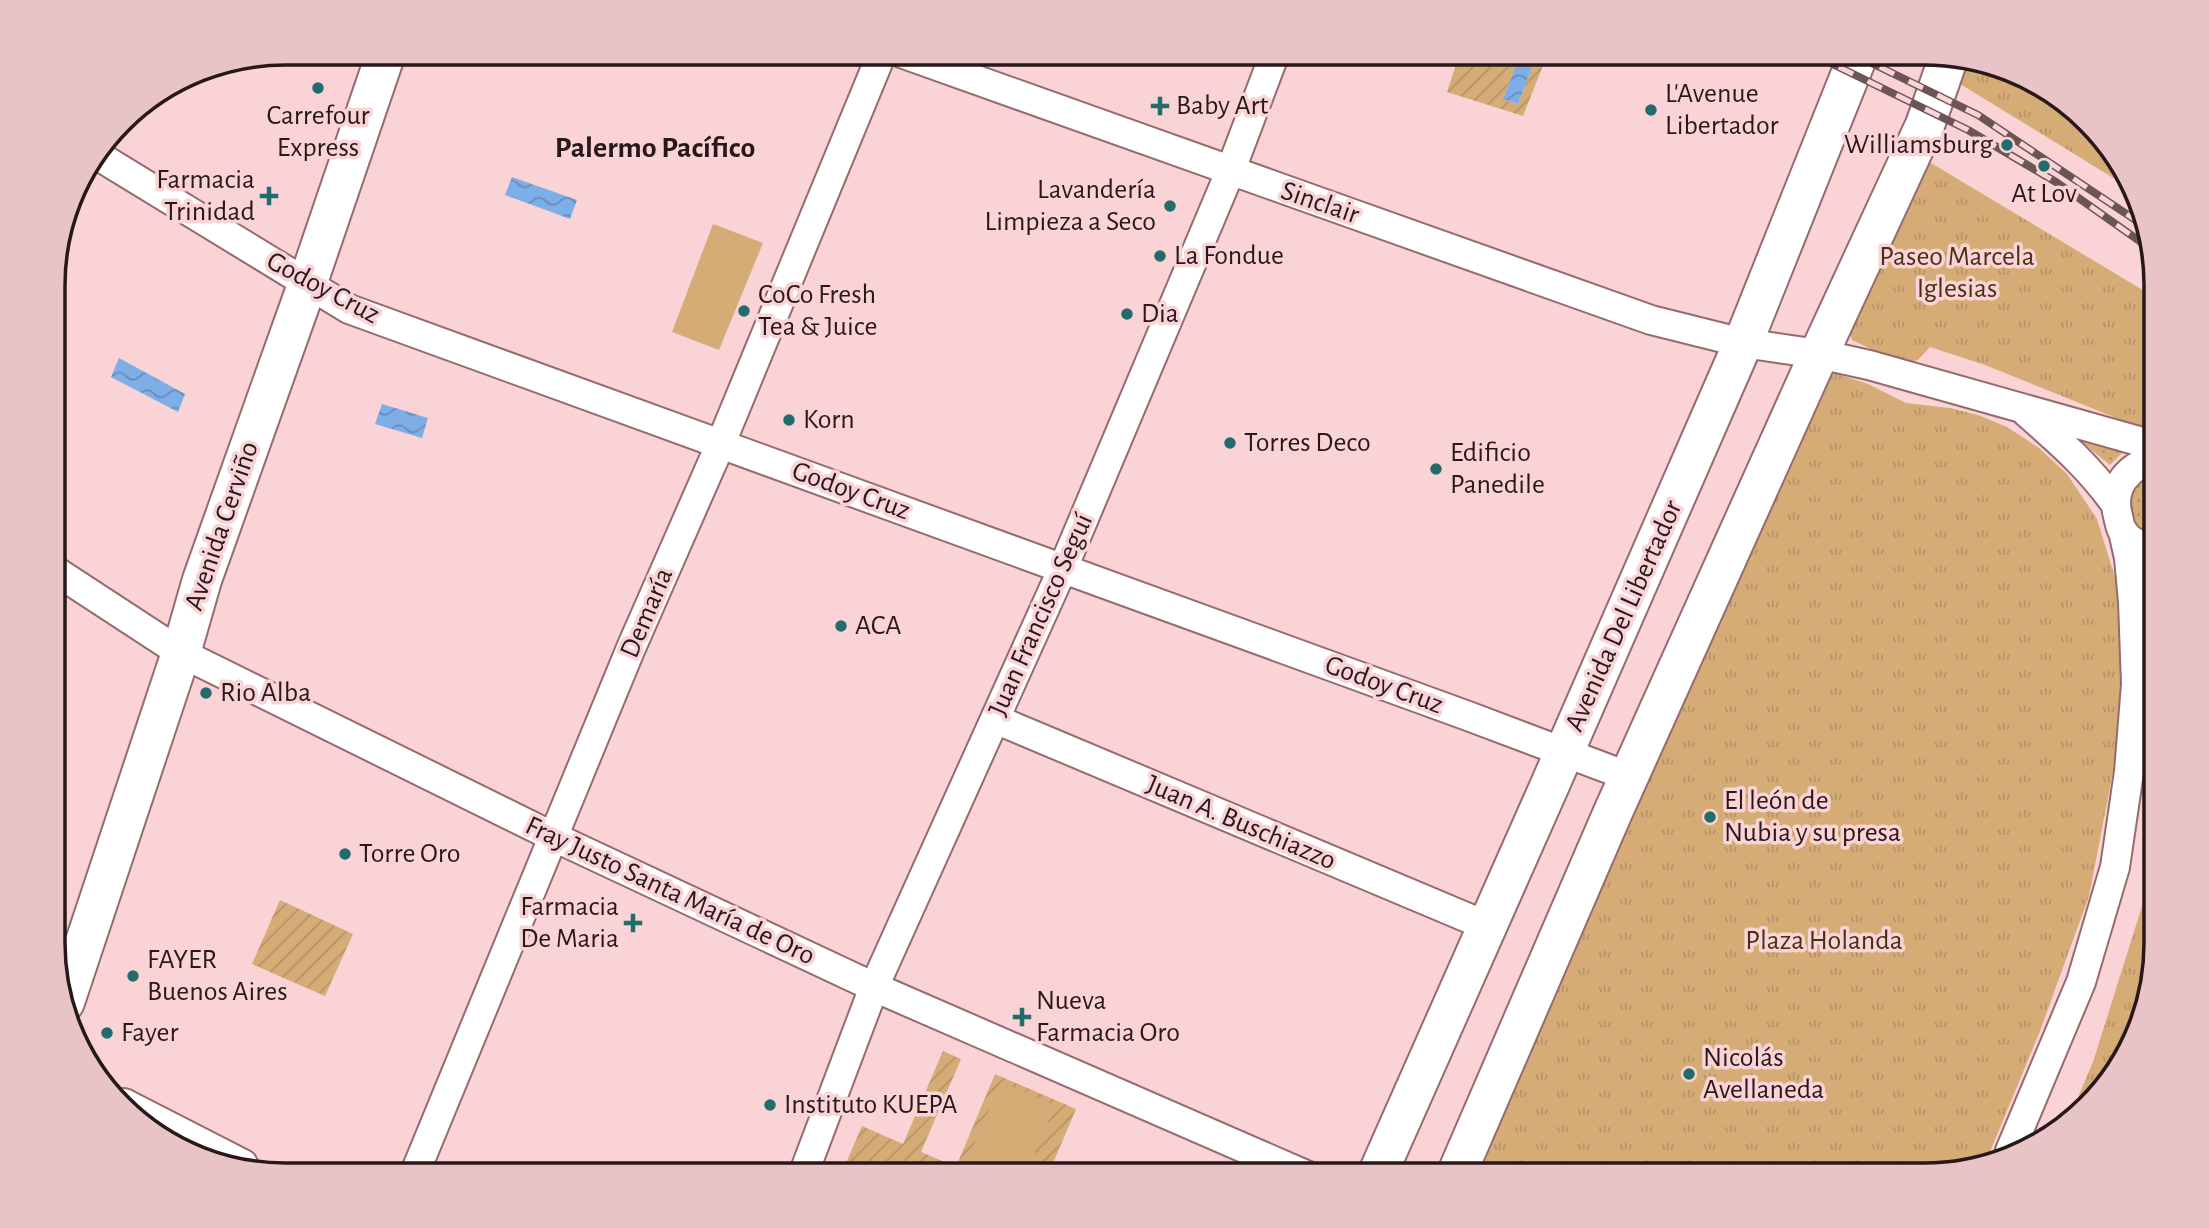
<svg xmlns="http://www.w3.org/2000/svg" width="2209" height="1228" font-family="'Alegreya Sans',sans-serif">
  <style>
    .grass { fill: url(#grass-dots) }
    .park { fill: url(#park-tufts) }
    .garden { fill: url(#garden-furrows) }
    .pitch { fill: #d5ac76 }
    .water { fill: url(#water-waves) }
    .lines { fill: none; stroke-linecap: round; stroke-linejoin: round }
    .minor-casing { stroke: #956b6e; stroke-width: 32 }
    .secondary-casing { stroke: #956b6e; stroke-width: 42 }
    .primary-casing { stroke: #956b6e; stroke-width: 42 }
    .minor { stroke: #fff; stroke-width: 28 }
    .secondary { stroke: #fff; stroke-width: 38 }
    .primary { stroke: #fff; stroke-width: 38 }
    .rail-casing { stroke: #6c5557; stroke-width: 8 }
    .rail { stroke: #f9d3d5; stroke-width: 5; stroke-dasharray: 16; stroke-linecap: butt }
    .poi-dot { fill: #226d6c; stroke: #f9d3d5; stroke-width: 2.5 }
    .labels { text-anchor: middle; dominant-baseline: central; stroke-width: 7; stroke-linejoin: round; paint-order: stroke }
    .poi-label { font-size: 28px; fill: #29181a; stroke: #f9d3d5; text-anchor: start }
    .street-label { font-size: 28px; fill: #29181a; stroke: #f9d3d5 }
    .park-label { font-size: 28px; fill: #453115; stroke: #f9d3d5 }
    .neighbourhood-label { font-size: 30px; font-weight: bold; fill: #29181a; stroke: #f9d3d5 }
    .rim { fill: none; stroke: #29181a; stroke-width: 3.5 }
  </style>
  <defs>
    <pattern id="grass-dots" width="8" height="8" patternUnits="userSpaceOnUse" patternTransform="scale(1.75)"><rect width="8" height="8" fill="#d5ac76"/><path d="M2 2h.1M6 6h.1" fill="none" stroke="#b79366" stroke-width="1.8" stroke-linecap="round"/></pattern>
    <pattern id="park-tufts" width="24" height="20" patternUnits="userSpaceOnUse" patternTransform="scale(1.75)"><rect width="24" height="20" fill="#d5ac76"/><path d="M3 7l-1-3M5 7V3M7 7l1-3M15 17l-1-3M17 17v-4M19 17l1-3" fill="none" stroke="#b79366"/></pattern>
    <pattern id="garden-furrows" width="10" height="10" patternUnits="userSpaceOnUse" patternTransform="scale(1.75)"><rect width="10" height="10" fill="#d5ac76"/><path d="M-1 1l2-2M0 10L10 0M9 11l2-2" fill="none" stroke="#b79366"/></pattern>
    <pattern id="water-waves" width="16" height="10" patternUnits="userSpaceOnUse" patternTransform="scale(1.75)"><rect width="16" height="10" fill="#7daee7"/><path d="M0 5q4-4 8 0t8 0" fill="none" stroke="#668dba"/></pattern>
  </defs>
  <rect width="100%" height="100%" fill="#f9d3d5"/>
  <path class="grass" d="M 2061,425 L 2129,446 L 2110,465 Z
    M 2156,475 L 2156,536 C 2121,527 2122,484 2156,475 Z"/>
  <path class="park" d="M 1958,61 L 2040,83 L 2118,156 L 2128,187 L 1952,79 Z
    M 1921,157 L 2156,298 L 2156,434 L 1985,365 L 1930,347 L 1918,360 L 1903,364 L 1852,340 L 1847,325 Z
    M 1834,373 L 1868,384 L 1906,403 L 1950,408 L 1978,415 L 2007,427 L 2039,448 L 2067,474 L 2097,519 L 2117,584 L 2122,669 L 2114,767 L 2089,896 L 2040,1031 L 1987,1159 L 1939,1175 L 1465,1175 L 1820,377 Z
    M 2156,839 L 2156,958 L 2126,1059 L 2068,1121 L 2093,1062 L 2143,903 Z"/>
  <path class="garden" d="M 1460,53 L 1491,53 L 1490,61 L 1494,65 L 1499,66 L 1505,61 L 1504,53 L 1521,53 L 1503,99 L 1518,104 L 1537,53 L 1548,53 L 1523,116 L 1447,92 Z
    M 280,900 L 353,934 L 325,996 L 252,964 Z
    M 943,1051 L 961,1059 L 921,1152 L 956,1167 L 995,1074 L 1076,1109 L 1048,1175 L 841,1175 L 862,1126 L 903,1144 Z"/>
  <path class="pitch" d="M 713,224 L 763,243 L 719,350 L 672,332 Z
    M 1001,1082 L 1055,1106 L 1025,1175 L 961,1175 Z"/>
  <path class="water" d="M 1521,53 L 1537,53 L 1518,104 L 1503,99 Z
    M 512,177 L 577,200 L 570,219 L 505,195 Z
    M 119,358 L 185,394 L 178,412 L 111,377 Z
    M 382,404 L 428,418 L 422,438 L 375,424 Z"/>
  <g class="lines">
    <defs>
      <path id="minor" d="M 901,53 L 1651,320 L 1743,343 L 1819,354 L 1869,365 L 2142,442 L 2156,452
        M 97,155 L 349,309 L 1468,716 L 1630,777
        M 2026,412 C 2060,442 2087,465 2114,502
        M 2156,460 C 2128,465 2110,487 2118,516 C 2119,520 2120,528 2123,532 C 2131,543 2144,548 2156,551
        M 54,570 L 181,653 L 554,837 L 874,987 L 1306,1175
        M 2145,640 L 2156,591
        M 995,719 L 1487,926
        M 124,1103 L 243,1164
        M 2010,1151 L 2081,982 L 2115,867 L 2129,772 L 2136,684 L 2133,602 L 2129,558 L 2123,531
        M 414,1175 L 631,648 L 721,443 L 882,53
        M 803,1175 L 874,987 L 1063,568 L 1230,172 L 1275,53"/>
      <path id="secondary" d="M 65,1002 L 181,653 L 202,580 L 307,285 L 386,53"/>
      <path id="primary" d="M 1377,1175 L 1549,787 L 1743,343 L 1859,53
        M 1456,1175 L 1613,812 L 1819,354 L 1925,125 L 1948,59"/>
    </defs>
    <use href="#minor" class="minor-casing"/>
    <use href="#secondary" class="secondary-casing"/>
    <use href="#primary" class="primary-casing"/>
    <use href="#minor" class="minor"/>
    <use href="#secondary" class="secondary"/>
    <use href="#primary" class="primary"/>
    <defs>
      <path id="rail" d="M 1810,53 L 1968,130 L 2056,182 L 2148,247
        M 1851,53 L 1978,115 L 2140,223"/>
    </defs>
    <use href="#rail" class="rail-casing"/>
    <use href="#rail" class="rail"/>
  </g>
  <g class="poi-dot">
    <circle cx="318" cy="88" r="7"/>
    <path d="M1156.5 95.5h7v7h7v7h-7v7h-7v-7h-7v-7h7z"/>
    <circle cx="1651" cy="110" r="7"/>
    <circle cx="2007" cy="145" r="7"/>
    <circle cx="2044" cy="166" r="7"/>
    <path d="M265.5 185.5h7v7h7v7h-7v7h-7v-7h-7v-7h7z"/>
    <circle cx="1170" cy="206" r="7"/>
    <circle cx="1160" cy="256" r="7"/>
    <circle cx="744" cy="311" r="7"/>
    <circle cx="1127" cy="314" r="7"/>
    <circle cx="789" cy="420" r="7"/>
    <circle cx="1230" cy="443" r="7"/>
    <circle cx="1436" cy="469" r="7"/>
    <circle cx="841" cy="626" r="7"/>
    <circle cx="206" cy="693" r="7"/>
    <circle cx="1710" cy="817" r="7"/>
    <circle cx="345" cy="854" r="7"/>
    <path d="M629.5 912.5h7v7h7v7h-7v7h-7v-7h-7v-7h7z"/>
    <circle cx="133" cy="976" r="7"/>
    <path d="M1018.5 1006.5h7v7h7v7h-7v7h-7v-7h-7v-7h7z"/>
    <circle cx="107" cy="1033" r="7"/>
    <circle cx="1689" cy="1074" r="7"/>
    <circle cx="770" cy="1105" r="7"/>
  </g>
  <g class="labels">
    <g class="poi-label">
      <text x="1665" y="94">L'Avenue<tspan x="1665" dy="32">Libertador</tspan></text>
      <text x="1176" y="106">Baby Art</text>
      <text x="318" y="116" text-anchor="middle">Carrefour<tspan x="318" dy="32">Express</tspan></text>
      <text x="1993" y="145" text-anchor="end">Williamsburg</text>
      <text x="255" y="180" text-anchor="end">Farmacia<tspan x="255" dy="32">Trinidad</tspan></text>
      <text x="1156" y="190" text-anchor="end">Lavandería<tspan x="1156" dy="32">Limpieza a Seco</tspan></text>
      <text x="2044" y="194" text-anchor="middle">At Lov</text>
      <text x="1174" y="256">La Fondue</text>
      <text x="758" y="295">CoCo Fresh<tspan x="758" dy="32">Tea &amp; Juice</tspan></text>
      <text x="1141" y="314">Dia</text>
      <text x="803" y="420">Korn</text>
      <text x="1244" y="443">Torres Deco</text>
      <text x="1450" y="453">Edificio<tspan x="1450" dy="32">Panedile</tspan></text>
      <text x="855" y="626">ACA</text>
      <text x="220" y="693">Rio Alba</text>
      <text x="1724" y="801">El león de<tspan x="1724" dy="32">Nubia y su presa</tspan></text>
      <text x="359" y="854">Torre Oro</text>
      <text x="619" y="907" text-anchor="end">Farmacia<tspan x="619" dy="32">De Maria</tspan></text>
      <text x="147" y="960">FAYER<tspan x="147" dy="32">Buenos Aires</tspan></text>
      <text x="1036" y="1001">Nueva<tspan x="1036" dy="32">Farmacia Oro</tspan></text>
      <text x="121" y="1033">Fayer</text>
      <text x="1703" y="1058">Nicolás<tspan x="1703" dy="32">Avellaneda</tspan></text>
      <text x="784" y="1105">Instituto KUEPA</text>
    </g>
    <g class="street-label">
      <text transform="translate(1320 203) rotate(19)">Sinclair</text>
      <text transform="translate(323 288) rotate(28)">Godoy Cruz</text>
      <text transform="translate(851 491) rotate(20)">Godoy Cruz</text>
      <text transform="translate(222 526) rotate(-71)">Avenida Cerviño</text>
      <text transform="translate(647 613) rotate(-67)">Demaría</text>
      <text transform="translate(1041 615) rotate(-66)">Juan Francisco Seguí</text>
      <text transform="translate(1624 616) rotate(-66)">Avenida Del Libertador</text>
      <text transform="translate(1384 685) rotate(20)">Godoy Cruz</text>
      <text transform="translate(1241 823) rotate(23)">Juan A. Buschiazzo</text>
      <text transform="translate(670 891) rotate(25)">Fray Justo Santa María de Oro</text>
    </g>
    <g class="park-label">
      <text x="1957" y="257">Paseo Marcela<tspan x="1957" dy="32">Iglesias</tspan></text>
      <text x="1824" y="941">Plaza Holanda</text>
    </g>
    <g class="neighbourhood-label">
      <text x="655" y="148">Palermo Pacífico</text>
    </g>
  </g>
  <path d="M0 0H2209V1228H0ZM285 65H1924A220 220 0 0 1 2144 285V943A220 220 0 0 1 1924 1163H285A220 220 0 0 1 65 943V285A220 220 0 0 1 285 65Z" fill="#e8c4c6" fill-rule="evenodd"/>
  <path class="rim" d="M285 65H1924A220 220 0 0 1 2144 285V943A220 220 0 0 1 1924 1163H285A220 220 0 0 1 65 943V285A220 220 0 0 1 285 65Z"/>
</svg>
